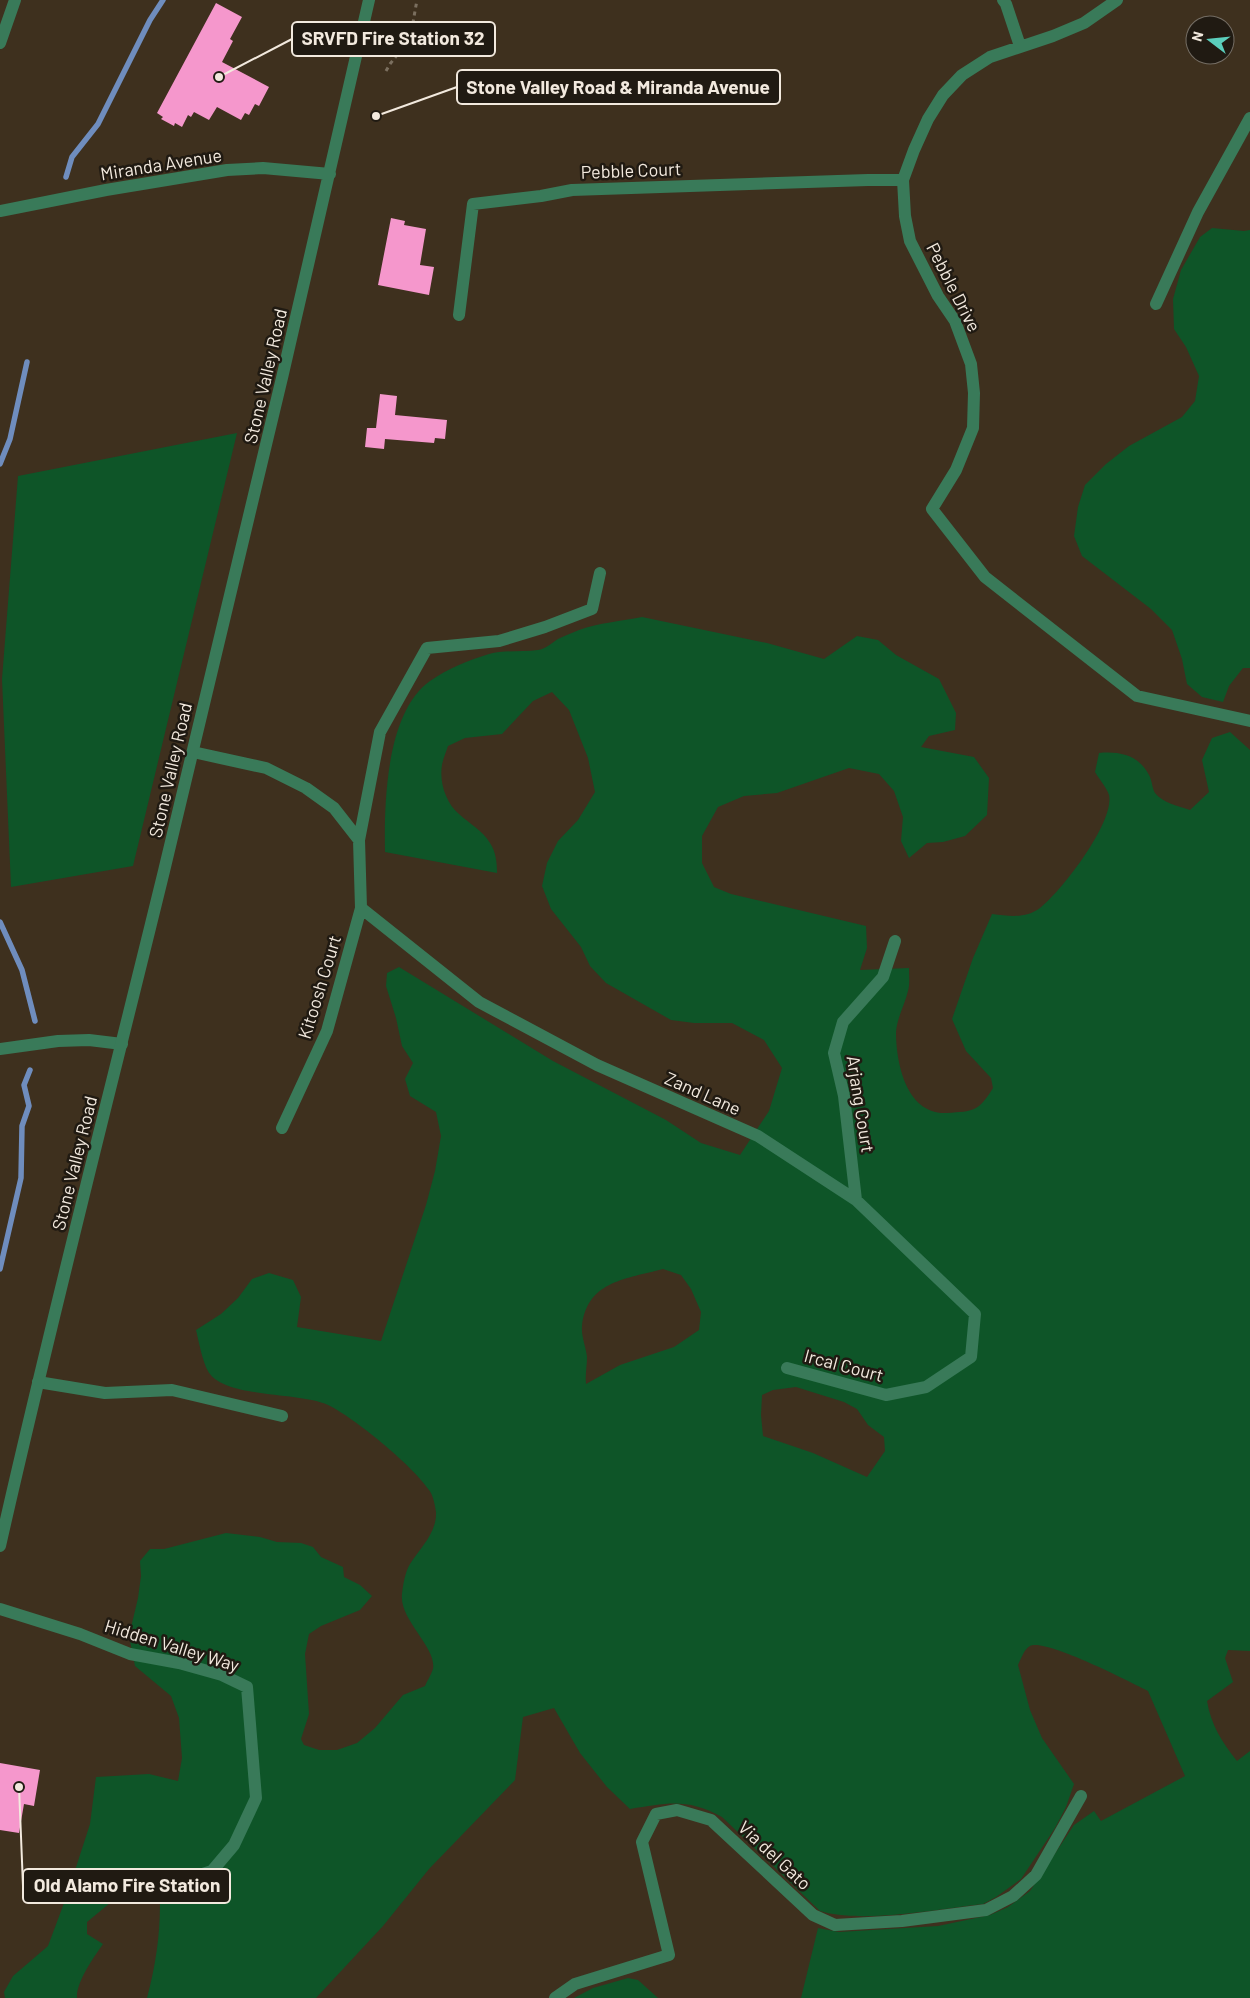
<svg xmlns="http://www.w3.org/2000/svg" width="1250" height="1998" font-family="Barlow,sans-serif">
  <style>
    .green { fill: #0e5528; fill-rule: evenodd }
    .lines { fill: none; stroke-linecap: round; stroke-linejoin: round }
    .stream { stroke: #6f8dbe; stroke-width: 5.5 }
    .building { fill: #f597cc }
    .path { stroke: #7b6f5f; stroke-width: 3; stroke-dasharray: 4 4; stroke-linecap: butt }
    .minor { stroke: #397a59; stroke-width: 12 }
    .tertiary { stroke: #397a59; stroke-width: 12 }
    .labels { text-anchor: middle; dominant-baseline: central; stroke-width: 5; stroke-linejoin: round; paint-order: stroke }
    .street-label { font-size: 18px; fill: #f2e9de; stroke: #201a12 }
    .leader { fill: none; stroke: #f2e9de; stroke-width: 2 }
    .callout-dot { fill: #f2e9de; stroke: #201a12; stroke-width: 2 }
    .callout { fill: #201a12; stroke: #f2e9de; stroke-width: 2 }
    .callout-label { font-size: 19px; text-anchor: middle; font-weight: bold; fill: #f2e9de }
  </style>
  <rect width="100%" height="100%" fill="#3e301e"/>
  <path class="green" d="M 1212,228 L 1244,231 L 1250,230 L 1250,668 L 1243,668 L 1229,686 L 1223,702 L 1202,697 L 1187,684 L 1182,659 L 1172,630 L 1151,609 L 1082,556 L 1074,536 L 1078,507 L 1085,485 L 1106,464 L 1129,446 L 1182,417 L 1195,401 L 1199,376 L 1186,347 L 1174,329 L 1173,299 L 1181,270 L 1200,237 Z
    M 237,433 L 133,866 L 11,887 L 2,679 L 18,476 Z
    M 642,617 L 767,643 L 824,659 L 857,636 L 878,640 L 896,655 L 939,679 L 956,713 L 955,730 L 929,736 L 921,747 L 974,757 L 989,778 L 987,815 L 965,836 L 943,842 L 927,843 L 909,858 L 901,841 L 903,817 L 894,791 L 879,774 L 849,768 L 777,793 L 744,796 L 718,807 L 702,836 L 702,863 L 714,887 L 731,894 L 866,926 L 867,948 L 860,970 L 909,968 C 909,976 910,984 908,991 C 905,1004 897,1018 896,1032 C 896,1062 906,1115 947,1113 C 974,1111 978,1112 993,1088 L 991,1078 L 966,1051 L 952,1019 L 973,958 L 992,914 C 1009,916 1025,919 1040,908 C 1061,892 1115,822 1109,795 C 1107,788 1099,779 1095,772 L 1099,753 C 1119,751 1139,755 1149,775 C 1152,780 1152,788 1155,793 C 1163,803 1178,806 1190,810 L 1209,792 L 1202,760 L 1212,738 L 1230,732 L 1250,750 L 1250,1651 L 1228,1650 L 1225,1658 L 1233,1682 L 1207,1701 C 1211,1725 1222,1742 1237,1761 L 1250,1751 L 1250,1998 L 801,1998 L 818,1928 L 839,1932 L 938,1926 L 990,1915 L 1008,1907 L 1030,1891 L 1074,1825 L 1094,1811 L 1101,1821 L 1185,1776 L 1148,1691 C 1130,1682 1045,1638 1030,1646 C 1024,1649 1021,1659 1018,1665 L 1030,1710 L 1042,1738 L 1074,1784 L 1066,1807 L 1055,1828 L 1021,1879 L 996,1897 L 983,1904 C 936,1909 864,1924 820,1911 L 722,1817 C 687,1798 668,1803 630,1809 L 607,1787 L 580,1753 L 554,1708 L 523,1717 L 515,1780 L 429,1869 L 383,1926 L 316,1998 L 147,1998 C 158,1957 163,1915 158,1872 L 136,1877 L 121,1887 L 110,1903 L 87,1922 L 87,1934 L 103,1944 C 94,1957 76,1982 77,1998 L 5,1998 L 4,1992 L 13,1976 L 48,1946 L 67,1895 L 90,1824 L 96,1777 L 149,1774 L 178,1781 L 182,1758 L 179,1718 L 171,1696 L 135,1666 L 129,1636 L 138,1598 L 141,1576 L 140,1561 L 150,1549 L 164,1549 L 226,1533 L 260,1537 L 277,1542 L 301,1543 L 313,1547 L 321,1557 L 343,1567 L 344,1577 L 360,1585 L 372,1596 L 360,1610 L 321,1626 L 309,1634 L 305,1654 L 309,1714 L 301,1739 L 304,1745 L 319,1750 L 337,1750 L 357,1743 L 375,1728 L 403,1695 L 425,1686 C 427,1681 431,1675 433,1669 C 437,1647 399,1620 402,1594 C 403,1585 405,1572 410,1564 C 420,1548 437,1533 436,1512 C 435,1505 433,1495 429,1490 C 413,1466 355,1418 328,1405 C 299,1392 228,1398 210,1374 C 203,1365 199,1342 196,1330 L 221,1314 L 238,1298 L 252,1279 L 269,1273 L 293,1280 L 301,1297 L 297,1327 L 381,1341 L 426,1205 L 435,1171 L 441,1136 L 436,1112 L 410,1096 L 405,1079 L 413,1063 L 402,1046 L 396,1018 L 386,986 L 387,973 L 399,967 L 553,1061 L 666,1120 L 701,1143 L 740,1155 L 769,1111 L 782,1068 L 764,1040 L 732,1023 L 694,1023 L 671,1020 L 606,983 L 590,966 L 581,947 L 551,909 L 542,886 L 547,863 L 558,841 L 578,820 L 595,792 L 588,758 L 569,710 L 552,692 L 533,701 L 502,734 L 465,738 L 448,746 C 446,752 443,759 442,765 C 439,782 446,803 459,814 C 470,824 483,831 490,843 C 496,852 497,863 497,873 L 385,852 C 384,803 386,712 430,681 C 447,669 469,660 489,654 C 504,650 522,652 538,650 C 545,649 552,643 558,639 C 564,636 572,633 579,630 C 599,623 621,621 642,617 ZM 663,1269 L 681,1275 L 691,1289 L 701,1312 L 699,1330 L 674,1347 L 620,1365 L 586,1384 C 585,1375 587,1366 587,1357 C 586,1347 581,1336 582,1326 C 587,1281 626,1279 663,1269 ZM 796,1387 L 844,1402 L 857,1409 L 868,1425 L 884,1437 L 885,1451 L 867,1477 L 813,1453 L 763,1436 L 761,1415 L 762,1395 L 773,1390 Z
    M 628,1978 L 638,1980 L 658,1998 L 574,1998 L 593,1988 Z"/>
  <g class="lines">
    <path class="stream" d="M 66,177 L 72,157 L 98,124 L 150,20 L 163,0
      M 0,464 L 10,439 L 27,362
      M 0,922 L 22,970 L 35,1021
      M 0,1269 L 21,1178 L 22,1126 L 29,1106 L 24,1085 L 30,1070"/>
  </g>
  <path class="building" d="M 216,3 L 242,17 L 230,39 L 233,41 L 222,62 L 269,87 L 259,106 L 255,104 L 249,115 L 245,113 L 241,120 L 217,107 L 209,120 L 194,112 L 191,117 L 188,115 L 182,127 L 175,123 L 174,126 L 161,119 L 163,117 L 157,113 Z
    M 391,218 L 405,221 L 404,225 L 426,229 L 420,265 L 434,267 L 429,295 L 378,285 Z
    M 380,394 L 397,396 L 395,415 L 447,420 L 445,439 L 435,438 L 434,443 L 385,439 L 384,449 L 365,447 L 367,428 L 376,428 Z
    M 0,1763 L 40,1770 L 34,1806 L 24,1804 L 19,1833 L 0,1830 Z"/>
  <g class="lines">
    <path class="path" d="M 386,71 L 390,64 L 410,39 L 417,0"/>
    <path class="minor" d="M 1003,0 L 1006,4 L 1020,46
      M 1117,0 L 1084,23 L 1053,36 L 990,57 L 962,75 L 943,95 L 928,119 L 914,150 L 903,180 L 905,216 L 910,241 L 938,296 L 955,321 L 971,364 L 974,393 L 973,428 L 956,470 L 932,509 L 985,577 L 1137,696 L 1250,721
      M 0,43 L 15,0
      M 1156,304 L 1198,212 L 1250,118
      M 459,315 L 473,204 L 541,196 L 572,190 L 868,180 L 903,180
      M 193,752 L 266,768 L 306,788 L 334,808 L 359,840 L 361,908 L 327,1031 L 282,1128
      M 359,840 L 380,732 L 427,648 L 499,641 L 545,627 L 592,609 L 600,573
      M 361,908 L 479,1002 L 597,1065 L 758,1136 L 856,1200 L 975,1314 L 971,1357 L 926,1387 L 886,1395 L 787,1368
      M 0,1049 L 58,1041 L 89,1040 L 122,1044
      M 856,1200 L 844,1096 L 834,1053 L 843,1022 L 883,977 L 895,941
      M 38,1382 L 105,1393 L 172,1390 L 282,1416
      M 0,1609 L 80,1634 L 130,1654 L 179,1663 L 222,1675 L 247,1687 L 256,1798 L 234,1845 L 212,1871 L 141,1894
      M 555,1998 L 575,1984 L 669,1955 L 642,1842 L 656,1814 L 677,1810 L 711,1820 L 813,1915 L 835,1925 L 902,1921 L 986,1910 L 1013,1896 L 1036,1875 L 1081,1796"/>
    <path class="tertiary" d="M 0,211 L 106,190 L 227,170 L 263,168 L 330,174
      M 0,1546 C 51,1320 109,1096 164,871 C 235,581 303,291 369,0"/>
  </g>
  <g class="labels">
    <g class="street-label">
      <text transform="translate(161 164) rotate(-9)">Miranda Avenue</text>
      <text transform="translate(631 170) rotate(-2)">Pebble Court</text>
      <text transform="translate(954 287) rotate(63)">Pebble Drive</text>
      <text transform="translate(265 376) rotate(-77)">Stone Valley Road</text>
      <text transform="translate(170 770) rotate(-77)">Stone Valley Road</text>
      <text transform="translate(319 987) rotate(-73)">Kitoosh Court</text>
      <text transform="translate(703 1093) rotate(24)">Zand Lane</text>
      <text transform="translate(861 1104) rotate(81)">Arjang Court</text>
      <text transform="translate(74 1163) rotate(-76)">Stone Valley Road</text>
      <text transform="translate(844 1365) rotate(15)">Ircal Court</text>
      <text transform="translate(172 1645) rotate(17)">Hidden Valley Way</text>
      <text transform="translate(775 1855) rotate(43)">Via del Gato</text>
    </g>
  </g>
  <path class="leader" d="M219 77L292 39M376 116L457 87M19 1787L23 1886"/>
  <g class="callout-dot">
    <circle cx="219" cy="77" r="5"/>
    <circle cx="376" cy="116" r="5"/>
    <circle cx="19" cy="1787" r="5"/>
  </g>
  <g class="callout">
    <rect x="292" y="22" width="203" height="34" rx="5"/>
    <rect x="457" y="70" width="323" height="34" rx="5"/>
    <rect x="23" y="1869" width="207" height="34" rx="5"/>
  </g>
  <g class="callout-label">
    <text x="393" y="45">SRVFD Fire Station 32</text>
    <text x="618" y="94">Stone Valley Road &amp; Miranda Avenue</text>
    <text x="127" y="1892">Old Alamo Fire Station</text>
  </g>
  <g transform="translate(1210 40) rotate(286)"><circle r="24" fill="#201a12" stroke="#746d64"/>
  <path d="M0-4L9 19L0 12L-9 19Z" fill="#5bcebc"/>
  <text y="-8" font-size="14" font-weight="bold" text-anchor="middle" fill="#f2e9de">N</text>
  </g>
</svg>
